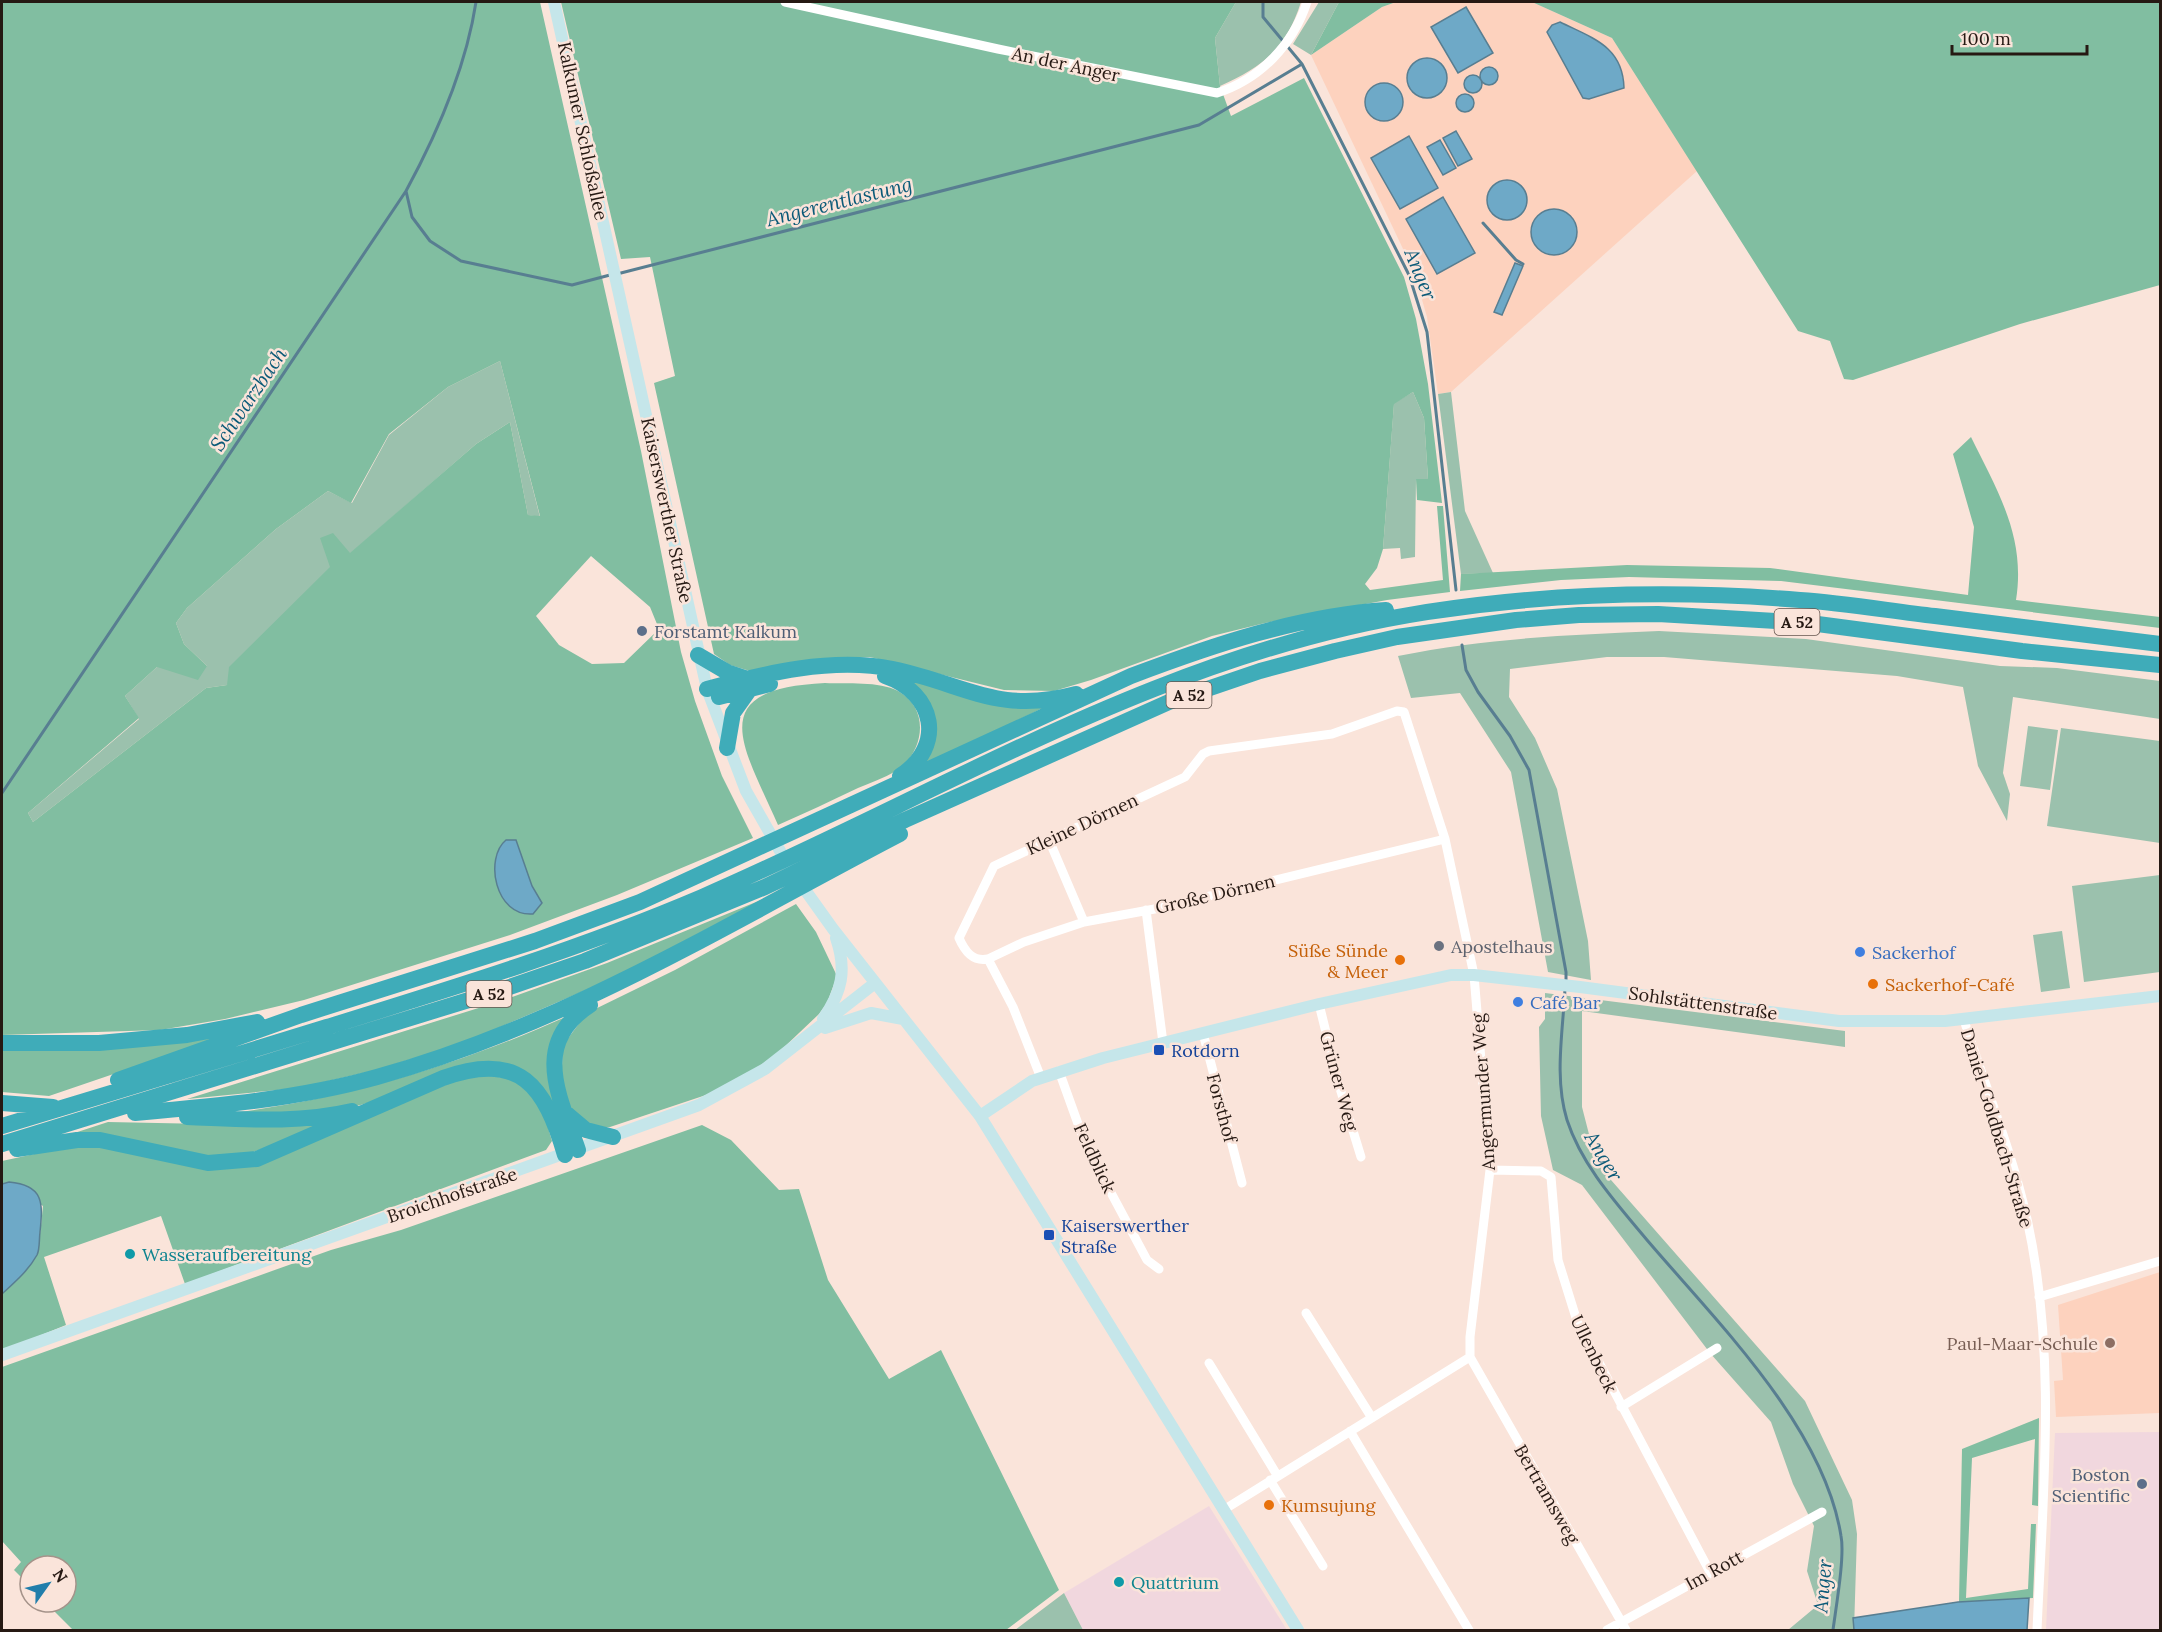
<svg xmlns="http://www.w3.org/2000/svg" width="2162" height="1632" font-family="Lora,serif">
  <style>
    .commercial { fill: #f1d7de }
    .built { fill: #fdd2be }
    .green { fill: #9bc1ad }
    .forest { fill: #81bea1; fill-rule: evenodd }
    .water { fill: #6ea9c7; stroke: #587e91; stroke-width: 1.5 }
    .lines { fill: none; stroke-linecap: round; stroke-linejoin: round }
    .stream { stroke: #587e91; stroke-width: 3 }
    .street { stroke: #fff; stroke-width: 9 }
    .secondary { stroke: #c5e6ea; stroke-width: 12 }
    .highway { stroke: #3facb9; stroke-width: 16 }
    .service-dot { fill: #5c6f8a; stroke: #fae4da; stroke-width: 2 }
    .worship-dot { fill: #6b7280; stroke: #fae4da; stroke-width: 2 }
    .shop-dot { fill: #3f7fe0; stroke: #fae4da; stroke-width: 2 }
    .food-dot { fill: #e8710a; stroke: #fae4da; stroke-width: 2 }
    .transit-dot { fill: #1a4fb4; stroke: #fae4da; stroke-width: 2 }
    .culture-dot { fill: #0f9aa8; stroke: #fae4da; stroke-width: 2 }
    .education-dot { fill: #8d6e63; stroke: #fae4da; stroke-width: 2 }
    .labels { text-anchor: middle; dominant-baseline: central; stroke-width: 5; stroke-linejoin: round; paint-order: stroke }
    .shield { fill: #fae4da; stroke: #66564f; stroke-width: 1.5 }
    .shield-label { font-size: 16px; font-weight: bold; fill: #261913 }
    .street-label { font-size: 18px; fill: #261913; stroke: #fae4da }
    .service-label { font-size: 18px; fill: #4e5e75; stroke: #fae4da; text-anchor: start }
    .worship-label { font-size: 18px; fill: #5b616d; stroke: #fae4da; text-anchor: start }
    .food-label { font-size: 18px; fill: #c56008; stroke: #fae4da; text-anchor: start }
    .shop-label { font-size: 18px; fill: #366cbe; stroke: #fae4da; text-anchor: start }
    .transit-label { font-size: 18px; fill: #164399; stroke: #fae4da; text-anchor: start }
    .culture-label { font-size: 18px; fill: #0d838f; stroke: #fae4da; text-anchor: start }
    .education-label { font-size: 18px; fill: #785e54; stroke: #fae4da; text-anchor: end }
    .water-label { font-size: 20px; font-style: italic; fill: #0b5a78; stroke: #fae4da }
  </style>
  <rect width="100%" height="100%" fill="#fae4da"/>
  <path class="commercial" d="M 2160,1432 L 2160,1630 L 2046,1630 L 2055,1433 Z
    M 1209,1506 L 1287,1630 L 1083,1630 L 1064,1593 Z"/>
  <path class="built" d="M 1396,2 L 1532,2 L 1612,38 L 1697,171 L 1451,392 L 1438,394 L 1427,317 L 1414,272 L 1311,55 L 1382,7 Z
    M 2160,1272 L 2160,1413 L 2056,1417 L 2054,1381 L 2063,1380 L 2058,1305 Z"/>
  <path class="green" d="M 1236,2 L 1301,2 C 1286,49 1264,66 1220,86 L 1215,38 Z
    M 1319,2 L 1339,2 L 1311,55 L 1293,44 Z
    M 500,361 L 540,517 L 528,515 L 510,422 L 476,444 L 350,554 L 331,567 L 227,685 L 206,688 L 33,822 L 28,813 L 139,719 L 125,696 L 157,667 L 207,666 L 184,644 L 176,623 L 187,608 L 276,529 L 328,491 L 352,503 L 389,435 L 448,387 Z
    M 1413,392 L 1424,418 L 1428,479 L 1416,479 L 1415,557 L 1401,559 L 1400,548 L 1383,549 L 1394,403 Z
    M 1451,392 L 1465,511 L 1493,573 L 1461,574 L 1438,394 Z
    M 1659,631 L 1806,639 L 2000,666 L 2057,668 L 2160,681 L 2160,719 L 2013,697 L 2003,773 L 2010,794 L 2007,821 L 1978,766 L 1963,687 L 1897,676 L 1664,657 L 1607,657 L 1510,669 L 1509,697 L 1535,738 L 1557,789 L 1588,941 L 1591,980 L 1548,972 L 1511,772 L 1460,693 L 1411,698 L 1398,656 C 1487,638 1569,635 1659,631 Z
    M 2028,726 L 2058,730 L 2050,790 L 2020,786 Z
    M 2061,728 L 2160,741 L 2160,843 L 2047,826 Z
    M 2160,875 L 2160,972 L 2084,982 L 2072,886 Z
    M 2062,931 L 2070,988 L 2041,992 L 2033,935 Z
    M 1545,993 L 1845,1031 L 1845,1047 L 1582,1011 L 1582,1107 L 1591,1142 L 1611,1180 L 1805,1401 L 1852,1500 L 1857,1534 L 1854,1630 L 1788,1630 L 1818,1605 L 1807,1571 L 1814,1526 L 1793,1484 L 1771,1422 L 1710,1353 L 1582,1185 L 1553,1170 L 1541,1116 L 1539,1027 L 1545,1019 Z
    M 1064,1593 L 1083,1630 L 1015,1630 Z"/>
  <path class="forest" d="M 2,2 L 540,2 L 641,451 L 681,652 L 695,701 L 722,776 L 753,838 L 617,895 L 510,935 L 304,1000 L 225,1019 L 160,1030 L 2,1035 ZM 500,361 L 540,516 L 528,515 L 510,422 L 476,444 L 350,553 L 333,533 L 320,538 L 330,567 L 229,667 L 227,685 L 206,688 L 33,822 L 28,813 L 139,718 L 125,696 L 157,667 L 198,680 L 207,666 L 184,644 L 176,623 L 187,608 L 276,529 L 328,491 L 351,503 L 389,434 L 448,387 ZM 591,556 L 650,607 L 659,629 L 624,663 L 592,664 L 559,645 L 536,616 Z
    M 561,2 L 1236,2 L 1215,38 L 1220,86 L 1231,116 L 1304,78 L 1404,277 L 1416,319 L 1428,384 L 1442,503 L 1417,500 L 1416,479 L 1428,479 L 1424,418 L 1413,392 L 1394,404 L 1383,549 L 1377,568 L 1365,584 L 1370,590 L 1443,580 L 1437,506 L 1443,506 L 1450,592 L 1387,600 L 1265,623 L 1212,636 L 1091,680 L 1054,691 L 1004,690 L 870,657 L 819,660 L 750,671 L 730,665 L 714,654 L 654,383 L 675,376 L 650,257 L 621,259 Z
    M 1339,2 L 1396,2 L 1382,7 L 1311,55 Z
    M 1532,2 L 2160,2 L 2160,285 L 2020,324 L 1853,380 L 1844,379 L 1830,341 L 1798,331 L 1612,38 Z
    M 1971,437 C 1998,492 2026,537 2016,600 L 2160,617 L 2160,628 L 1781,581 L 1629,577 L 1561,580 L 1460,591 L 1461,574 L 1627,565 L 1770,568 L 1968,595 L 1974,527 L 1953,454 Z
    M 909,680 L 1049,705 L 918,769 L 931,746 Z
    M 825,683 C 847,684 879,681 898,691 C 931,709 924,753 896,771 C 884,778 870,783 858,788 C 831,801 805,813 778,825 C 743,745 702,689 825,683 Z
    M 766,898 L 616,977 L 463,1043 L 376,1070 L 298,1088 L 187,1099 L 501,1001 L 607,963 Z
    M 796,904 L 816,932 L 837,976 L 827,1003 L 819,1014 L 779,1052 L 747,1075 L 712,1093 L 610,1127 L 597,1128 L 572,1112 L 561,1086 L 563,1045 L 587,1013 L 675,970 Z
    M 570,1015 L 560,1029 L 558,1106 L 503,1064 L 336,1112 L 232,1113 C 350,1098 461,1064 570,1015 Z
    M 225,1036 L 49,1096 L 2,1092 L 2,1049 Z
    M 474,1074 L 513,1079 L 541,1104 L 552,1141 L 546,1150 L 185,1284 L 161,1216 L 44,1257 L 66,1325 L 2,1351 L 2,1294 C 40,1261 38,1254 43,1206 L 9,1182 L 2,1184 L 2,1161 L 62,1148 L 99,1146 L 229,1168 Z
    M 339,1120 L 232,1160 L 62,1137 L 108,1122 L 307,1126 Z
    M 702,1125 L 731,1140 L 779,1190 L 799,1189 L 828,1280 L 889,1379 L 941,1350 L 1059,1590 L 1006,1630 L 73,1630 L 45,1602 L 66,1602 L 66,1566 L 30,1566 L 30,1586 L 14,1570 L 21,1562 L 2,1541 L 2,1367 L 331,1250 L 401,1230 Z
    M 2039,1418 L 2038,1506 L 2032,1505 L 2035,1439 L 1972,1458 L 1966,1598 L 2028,1589 L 2031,1524 L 2036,1524 L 2033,1598 L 1959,1602 L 1962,1449 Z"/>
  <path class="water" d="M 1466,7 L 1493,53 L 1458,73 L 1431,27 Z
    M 1560,22 C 1592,38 1623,46 1624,88 L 1589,99 L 1583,98 L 1547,32 L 1552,25 Z
    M1407 78a20 20 0 1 1 40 0a20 20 0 1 1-40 0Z
    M1480 76a9 9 0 1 1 18 0a9 9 0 1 1-18 0Z
    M1464 84a9 9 0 1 1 18 0a9 9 0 1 1-18 0Z
    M1365 102a19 19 0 1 1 38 0a19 19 0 1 1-38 0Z
    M1456 103a9 9 0 1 1 18 0a9 9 0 1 1-18 0Z
    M 1456,131 L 1472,159 L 1458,166 L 1443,138 Z
    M 1409,136 L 1438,188 L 1400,209 L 1371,158 Z
    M 1440,140 L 1456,168 L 1443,175 L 1427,147 Z
    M1487 200a20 20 0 1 1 40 0a20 20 0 1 1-40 0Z
    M 1443,197 L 1475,253 L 1437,274 L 1406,219 Z
    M1531 232a23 23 0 1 1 46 0a23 23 0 1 1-46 0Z
    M 1515,263 L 1523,266 L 1502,315 L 1494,312 Z
    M 506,840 L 516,840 L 532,886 L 542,903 L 533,914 C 495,917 484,858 506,840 Z
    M 9,1182 C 44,1185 43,1203 40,1232 C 39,1239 40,1249 37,1255 C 28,1271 15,1282 2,1294 L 2,1184 Z
    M 2029,1598 L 2027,1630 L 1854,1630 L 1853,1618 L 1958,1602 Z"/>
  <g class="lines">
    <path class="stream" d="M 1263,2 L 1263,17 L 1302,64 L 1409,275 L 1427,332 L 1456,590
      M 406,191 L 412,217 L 430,241 L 461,261 L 572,285 L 610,275
      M 1483,223 L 1516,260 L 1523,264
      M 617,274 L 1199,125 L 1302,64
      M 1462,645 L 1466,670 L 1478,692 L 1510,736 L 1529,770 L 1566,972 L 1566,982
      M 2,793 L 406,191 C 438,132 466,68 476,2
      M 1565,989 C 1563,1031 1554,1078 1567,1120 C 1582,1166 1617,1204 1647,1240 C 1717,1322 1824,1427 1841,1536 C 1845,1556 1836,1607 1833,1630"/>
    <path class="street" d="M 785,2 L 998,49 L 1217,93 C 1261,79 1293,44 1307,2
      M 1049,840 L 1084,922
      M 1146,910 L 1163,1043
      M 988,959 L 1024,942 L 1084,922 L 1160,908 L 1445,839
      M 1319,1004 L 1339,1085 L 1361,1157
      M 1964,1020 C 1985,1086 2012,1151 2027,1219 C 2057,1355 2043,1493 2037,1630
      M 1203,1033 L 1242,1183
      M 1059,1071 L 1086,1146 L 1147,1260 L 1159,1269
      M 1041,1078 L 1013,1007 L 988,959 C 973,962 965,952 959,938 L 994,866 L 1185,777 L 1203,754 L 1209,751 L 1332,734 L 1397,711 L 1404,712 L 1445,839 L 1474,975 L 1490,1170 L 1470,1337 L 1470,1357 L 1225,1509
      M 1490,1170 L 1541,1171 L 1551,1177 L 1558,1260 L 1577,1321 L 1710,1572
      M 2039,1297 L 2160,1261
      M 1306,1313 L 1372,1418
      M 1470,1357 L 1626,1630
      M 1209,1363 L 1277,1475
      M 1621,1407 L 1717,1348
      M 1350,1431 L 1469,1630
      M 1270,1480 L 1323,1566
      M 1607,1630 L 1822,1512"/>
    <path class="secondary" d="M 554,2 L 707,689 L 746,791 L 788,865
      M 798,880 L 833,929 L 980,1116 L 1298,1630
      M 823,1019 C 842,992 847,970 836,938
      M 825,1028 L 871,1013 L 903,1019
      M 980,1116 L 1032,1081 L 1103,1058 L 1319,1004 L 1451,975 L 1474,975 L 1580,987 L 1839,1021 L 1945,1021 L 2160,996
      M 2,1355 L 699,1105 L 765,1069 L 875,983"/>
    <path class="highway" d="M 698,655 L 727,672 L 745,678
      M 885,676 C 935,693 946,746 900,776
      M 707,689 C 766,673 832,657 893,669 C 965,684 997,715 1076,694
      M 719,697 L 770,684
      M 727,748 L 733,713 L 750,689
      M 2,1043 L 99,1043 L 187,1035 L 257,1022
      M 118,1080 L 301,1015 L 535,941 L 640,902 L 1131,676 C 1213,645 1298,616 1386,610
      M 2,1103 L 53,1107
      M 135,1113 C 217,1106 298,1099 377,1077 C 565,1025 729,923 900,834
      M 567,1114 L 586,1130 L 613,1137
      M 187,1117 C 243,1119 296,1124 352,1111
      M 2,1126 C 110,1094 219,1060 327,1027 C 453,988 580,949 702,897 C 943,793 1161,653 1427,612 C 1550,593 1676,590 1800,600 C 1845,603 1891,611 1935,616 C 2010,625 2085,634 2160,644
      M 2,1144 L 498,991 L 585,961 L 765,887 L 905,820 L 1169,702 L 1260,671 L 1335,651 L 1397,637 L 1516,620 L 1579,615 L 1658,614 L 1810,623 L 2022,651 L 2160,665
      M 17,1149 L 77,1140 L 100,1140 L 208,1163 L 257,1159 L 443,1078 C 520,1050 545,1086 565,1155
      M 578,1150 C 560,1097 530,1044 590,1005"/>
  </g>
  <g class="service-dot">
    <circle cx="642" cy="631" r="6"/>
    <circle cx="2142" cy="1484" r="6"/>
  </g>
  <circle class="worship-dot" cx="1439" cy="946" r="6"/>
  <g class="shop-dot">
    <circle cx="1860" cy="952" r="6"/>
    <circle cx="1518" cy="1002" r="6"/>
  </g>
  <g class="food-dot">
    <circle cx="1400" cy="960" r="6"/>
    <circle cx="1873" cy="984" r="6"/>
    <circle cx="1269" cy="1505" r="6"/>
  </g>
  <g class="transit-dot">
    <rect x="1153" y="1044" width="12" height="12" rx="3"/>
    <rect x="1043" y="1229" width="12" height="12" rx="3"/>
  </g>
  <g class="culture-dot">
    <circle cx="130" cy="1254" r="6"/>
    <circle cx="1119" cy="1582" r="6"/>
  </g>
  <circle class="education-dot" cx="2110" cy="1343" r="6"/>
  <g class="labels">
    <g class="shield">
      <rect x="1774.5" y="609" width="45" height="26" rx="4.5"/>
      <rect x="1166.5" y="682" width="45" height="26" rx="4.5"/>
      <rect x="466.5" y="981" width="45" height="26" rx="4.5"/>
    </g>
    <g class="shield-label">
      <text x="1797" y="622">A 52</text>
      <text x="1189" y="695">A 52</text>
      <text x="489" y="994">A 52</text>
    </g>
    <g class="street-label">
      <text transform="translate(1066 64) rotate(12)">An der Anger</text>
      <text transform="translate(583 131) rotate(78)">Kalkumer Schloßallee</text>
      <text transform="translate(667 510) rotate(78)">Kaiserswerther Straße</text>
      <text transform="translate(1082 824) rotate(-25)">Kleine Dörnen</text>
      <text transform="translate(1215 894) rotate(-13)">Große Dörnen</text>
      <text transform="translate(1703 1003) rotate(8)">Sohlstättenstraße</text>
      <text transform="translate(1339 1081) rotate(75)">Grüner Weg</text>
      <text transform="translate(1483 1092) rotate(-94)">Angermunder Weg</text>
      <text transform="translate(1222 1108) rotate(75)">Forsthof</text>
      <text transform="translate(1997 1128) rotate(73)">Daniel-Goldbach-Straße</text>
      <text transform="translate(1095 1158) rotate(65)">Feldblick</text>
      <text transform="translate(452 1195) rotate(-19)">Broichhofstraße</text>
      <text transform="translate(1594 1354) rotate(64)">Ullenbeck</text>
      <text transform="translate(1547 1494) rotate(60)">Bertramsweg</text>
      <text transform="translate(1714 1570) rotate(-29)">Im Rott</text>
    </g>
    <g class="service-label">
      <text x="654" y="631">Forstamt Kalkum</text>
      <text x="2130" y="1474" text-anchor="end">Boston<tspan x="2130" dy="21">Scientific</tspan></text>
    </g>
    <g class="worship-label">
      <text x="1451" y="946">Apostelhaus</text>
    </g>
    <g class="food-label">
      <text x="1388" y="950" text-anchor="end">Süße Sünde<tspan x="1388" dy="21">&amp; Meer</tspan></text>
      <text x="1885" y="984">Sackerhof-Café</text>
      <text x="1281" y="1505">Kumsujung</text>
    </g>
    <g class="shop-label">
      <text x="1872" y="952">Sackerhof</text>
      <text x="1530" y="1002">Café Bar</text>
    </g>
    <g class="transit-label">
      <text x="1171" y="1050">Rotdorn</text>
      <text x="1061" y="1225">Kaiserswerther<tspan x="1061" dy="21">Straße</tspan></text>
    </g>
    <g class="culture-label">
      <text x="142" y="1254">Wasseraufbereitung</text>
      <text x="1131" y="1582">Quattrium</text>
    </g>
    <g class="education-label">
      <text x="2098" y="1343">Paul-Maar-Schule</text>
    </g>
    <g class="water-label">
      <text transform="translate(839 201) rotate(-14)">Angerentlastung</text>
      <text transform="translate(1421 274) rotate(68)">Anger</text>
      <text transform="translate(248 399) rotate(-56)">Schwarzbach</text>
      <text transform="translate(1604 1156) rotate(59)">Anger</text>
      <text transform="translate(1822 1586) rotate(-85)">Anger</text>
    </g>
  </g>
  <rect width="2162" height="1632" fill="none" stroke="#261913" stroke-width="6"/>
  <g transform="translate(48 1584) rotate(56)"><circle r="28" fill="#fae4da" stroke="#a5938a" stroke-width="1.5"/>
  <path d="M0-4.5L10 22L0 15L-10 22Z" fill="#217eab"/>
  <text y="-9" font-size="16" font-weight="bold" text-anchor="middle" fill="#261913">N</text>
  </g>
  <path d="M1952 45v9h135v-9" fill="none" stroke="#261913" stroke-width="3"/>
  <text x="1961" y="45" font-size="18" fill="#261913" stroke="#fae4da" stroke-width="4.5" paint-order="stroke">100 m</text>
</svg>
